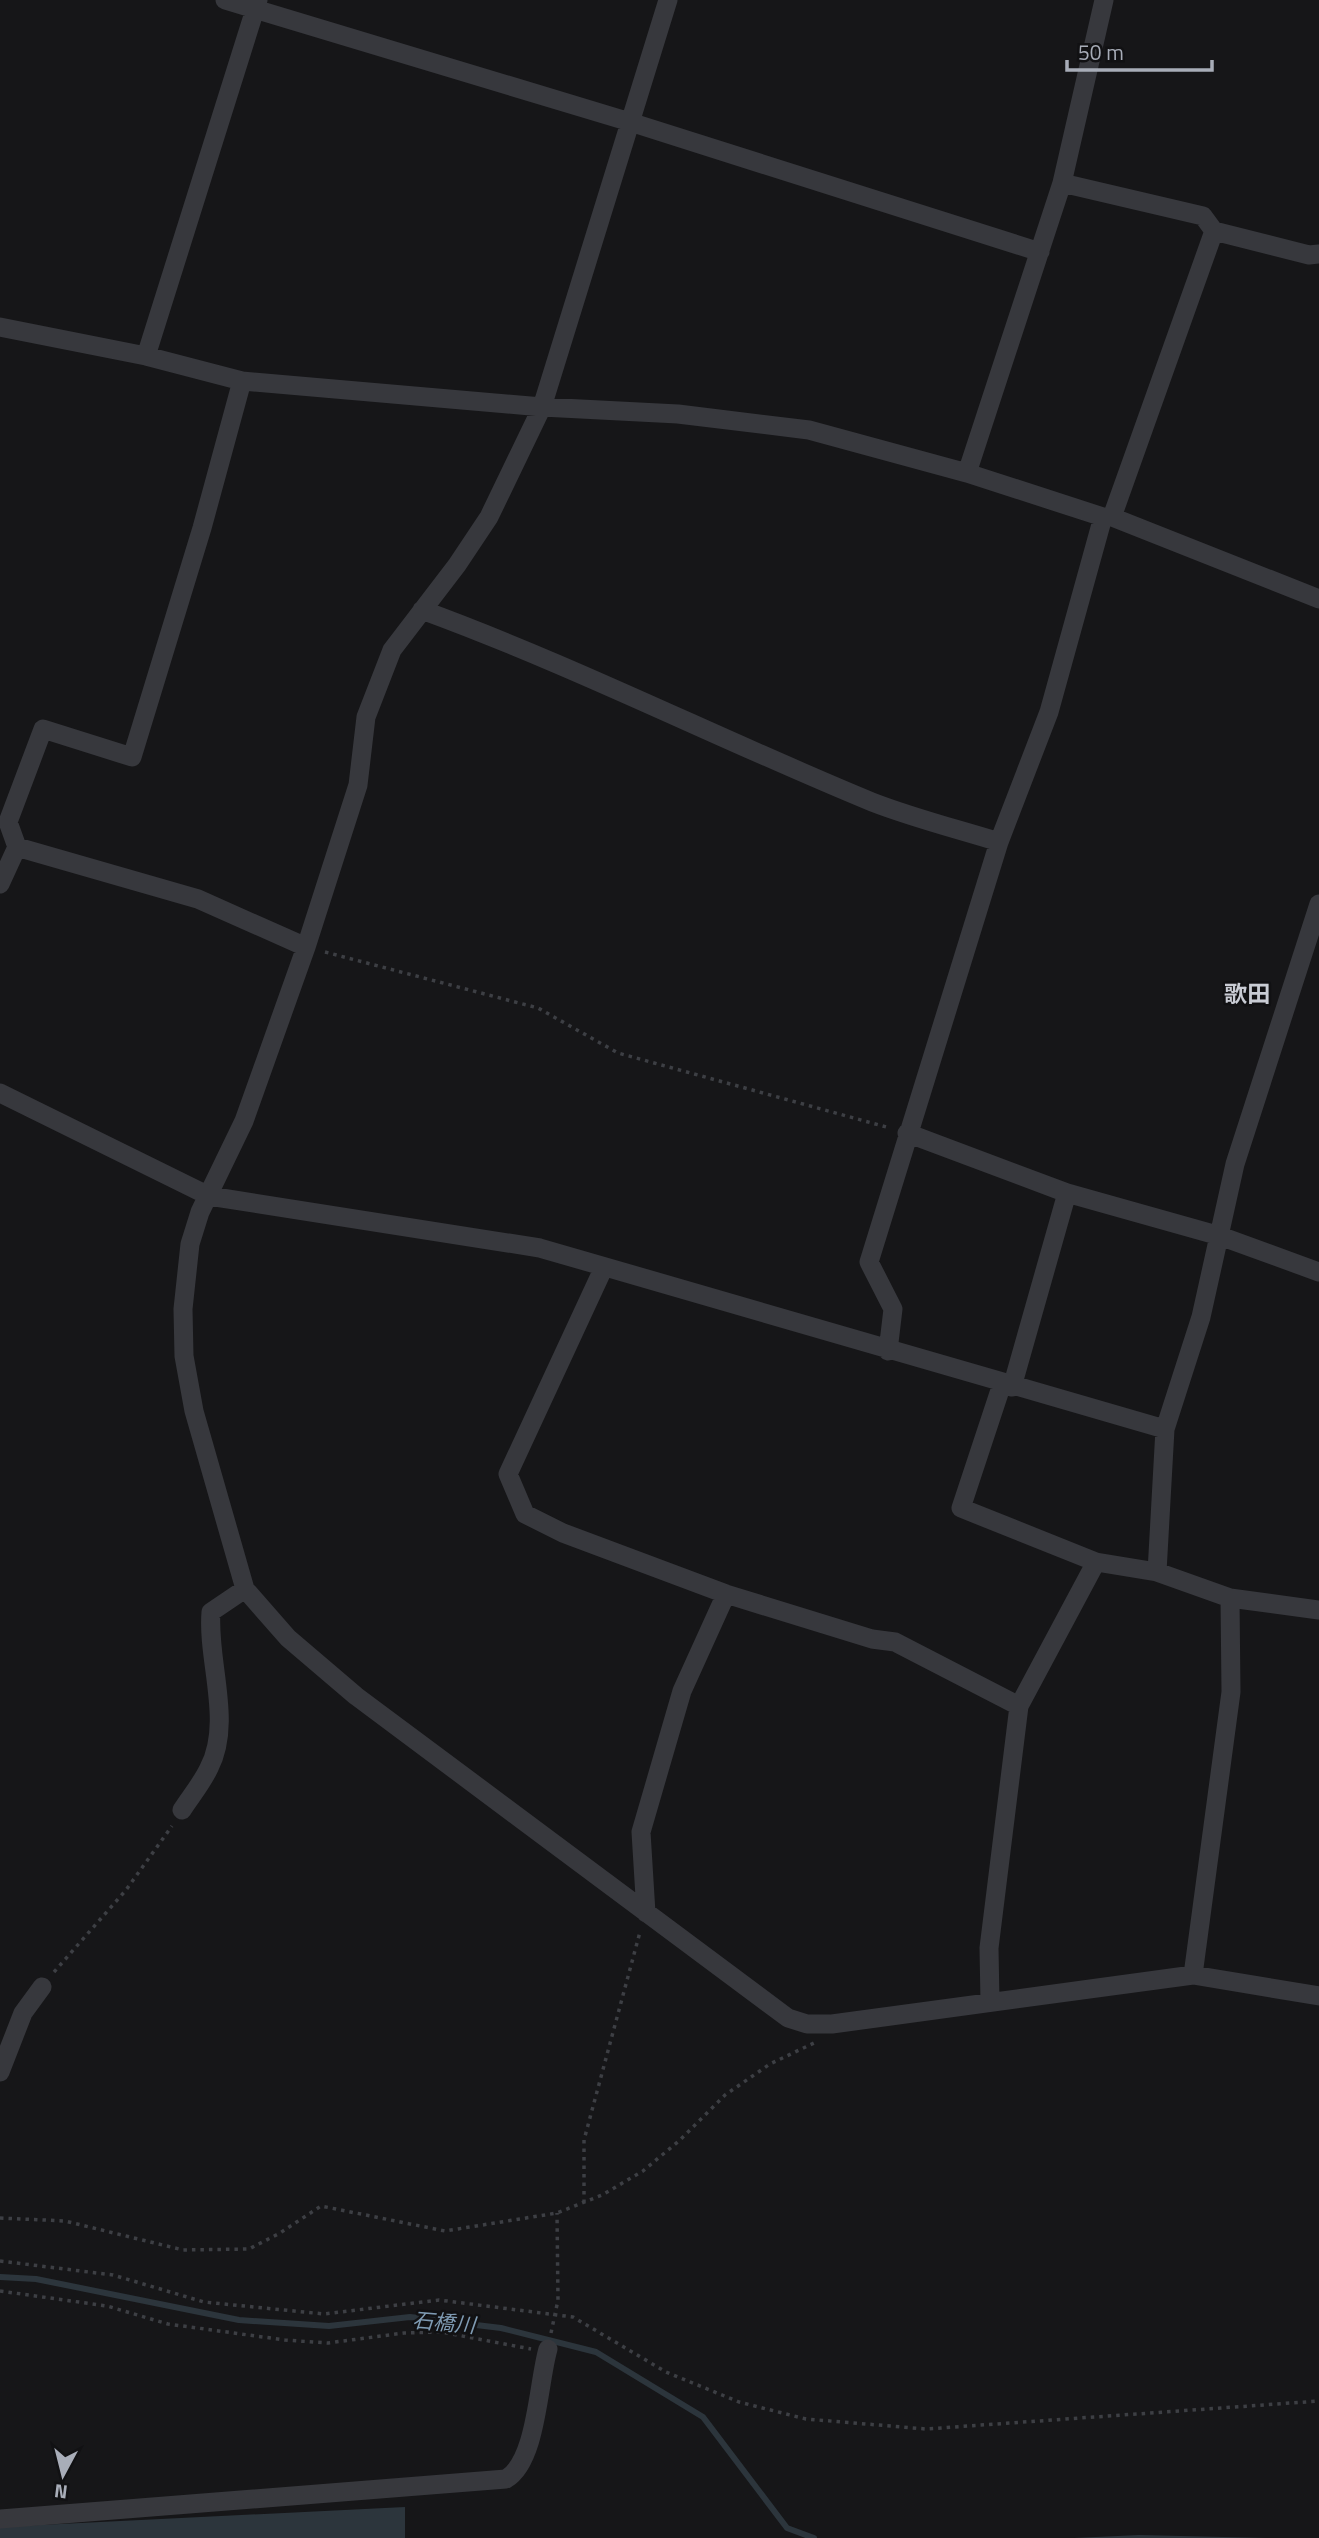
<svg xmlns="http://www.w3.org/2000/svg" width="1319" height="2538" font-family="'Titillium Web','Noto Sans JP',sans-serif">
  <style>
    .water { fill: #2c353c }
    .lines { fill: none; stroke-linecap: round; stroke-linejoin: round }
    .stream { stroke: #2c353c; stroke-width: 6 }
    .path { stroke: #3d3f44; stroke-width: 3.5; stroke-dasharray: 3.5 5; stroke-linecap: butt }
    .minor { stroke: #37383d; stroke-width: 19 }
    .labels { text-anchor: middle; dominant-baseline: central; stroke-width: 5; stroke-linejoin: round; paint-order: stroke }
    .water-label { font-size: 21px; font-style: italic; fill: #7f9bb3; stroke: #111113 }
    .quarter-label { font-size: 23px; font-weight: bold; fill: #c9ccd4; stroke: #111113 }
  </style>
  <rect width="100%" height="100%" fill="#161618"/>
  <path class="water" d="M 405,2507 L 405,2538 L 0,2538 L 0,2527 Z
    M 1139,2535 L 1267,2538 L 1074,2538 Z"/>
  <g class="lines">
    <path class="stream" d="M 0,2277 L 36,2279 L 239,2320 L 329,2326 L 410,2317 L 501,2328 L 596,2352 L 703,2417 L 787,2528 L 814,2538"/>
    <path class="path" d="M 325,952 L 538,1008 L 618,1053 L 890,1128
      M 54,1972 L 126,1890 L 172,1826
      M 584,2203 L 584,2140 L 640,1932
      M 0,2218 L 65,2221 L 183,2250 L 249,2249 L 280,2233 L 321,2206 L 445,2231 L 557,2213 L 602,2195 L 643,2171 L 680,2140 L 725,2095 L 770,2064 L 814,2043
      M 0,2261 L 113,2275 L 204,2302 L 324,2314 L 439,2300 L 573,2317 L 666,2372 L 739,2402 L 806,2419 L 926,2429 L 1319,2401
      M 0,2291 L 107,2306 L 168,2324 L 285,2340 L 328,2343 L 404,2333 L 441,2332 L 531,2349
      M 551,2333 L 558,2300 L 557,2213"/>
    <path class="minor" d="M 225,0 L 630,122 L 1040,252
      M 668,0 L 542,407 L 489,517 L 457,565 L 392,650 L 366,717 L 358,785 L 306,947 L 244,1121 L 200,1212 L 190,1244 L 183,1309 L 184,1356 L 194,1411 L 245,1589 L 288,1638 L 356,1696 L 788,2018 L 807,2024 L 832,2024 L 1193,1975 L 1319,1996
      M 1062,183 L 1203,216 L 1214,231 L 1309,255 L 1319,254
      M 0,327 L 146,356 L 242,381 L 542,407 L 678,414 L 809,430 L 967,473 L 1103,517
      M 146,356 L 258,0
      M 967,473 L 1062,183 L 1104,0
      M 1112,517 L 1214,231
      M 422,610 C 575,666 721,740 872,802 C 913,818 957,829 999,842
      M 17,847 L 198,899 L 306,947
      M 0,884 L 17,847 L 8,822 L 43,729 L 132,757 L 202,528 L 242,381
      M 0,1093 L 209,1196 L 540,1248 L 1165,1429
      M 907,1133 L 1067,1193 L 1220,1236 L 1319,1272
      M 604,1267 L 508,1474 L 525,1514 L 563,1533 L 726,1594 L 872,1639 L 895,1642 L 1019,1706
      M 888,1351 L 893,1309 L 869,1262 L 999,842 L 1049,712 L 1103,517 L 1112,517 L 1319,599
      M 1002,1384 L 961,1508 L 1096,1562 L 1157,1572 L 1230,1598 L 1231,1692 L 1193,1975
      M 1012,1387 L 1067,1193
      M 1157,1572 L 1165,1429 L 1201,1317 L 1235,1164 L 1319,904
      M 1230,1598 L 1319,1610
      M 182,1810 C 191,1796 202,1783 209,1768 C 233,1722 207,1661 211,1612 L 245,1589
      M 646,1913 L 641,1832 L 682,1691 L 726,1594
      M 990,2002 L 989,1948 L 1019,1706 L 1096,1562
      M 0,2072 L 23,2013 L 42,1987
      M 0,2519 L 506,2479 C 537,2461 538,2383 548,2349"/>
  </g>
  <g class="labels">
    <g class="water-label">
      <text transform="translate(444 2322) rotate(5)">石橋川</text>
    </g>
    <g class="quarter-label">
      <text x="1247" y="993">歌田</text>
    </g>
  </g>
  <g transform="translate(63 2475) rotate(187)" stroke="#111113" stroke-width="5" paint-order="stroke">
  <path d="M0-5L12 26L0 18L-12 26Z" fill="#a8adb8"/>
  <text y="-10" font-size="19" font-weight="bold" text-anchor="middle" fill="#a8adb8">N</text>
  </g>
  <path d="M1067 60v10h145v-10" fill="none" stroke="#a8adb8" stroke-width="3.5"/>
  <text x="1078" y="60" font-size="21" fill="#a8adb8" stroke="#111113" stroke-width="5" paint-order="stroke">50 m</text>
</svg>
